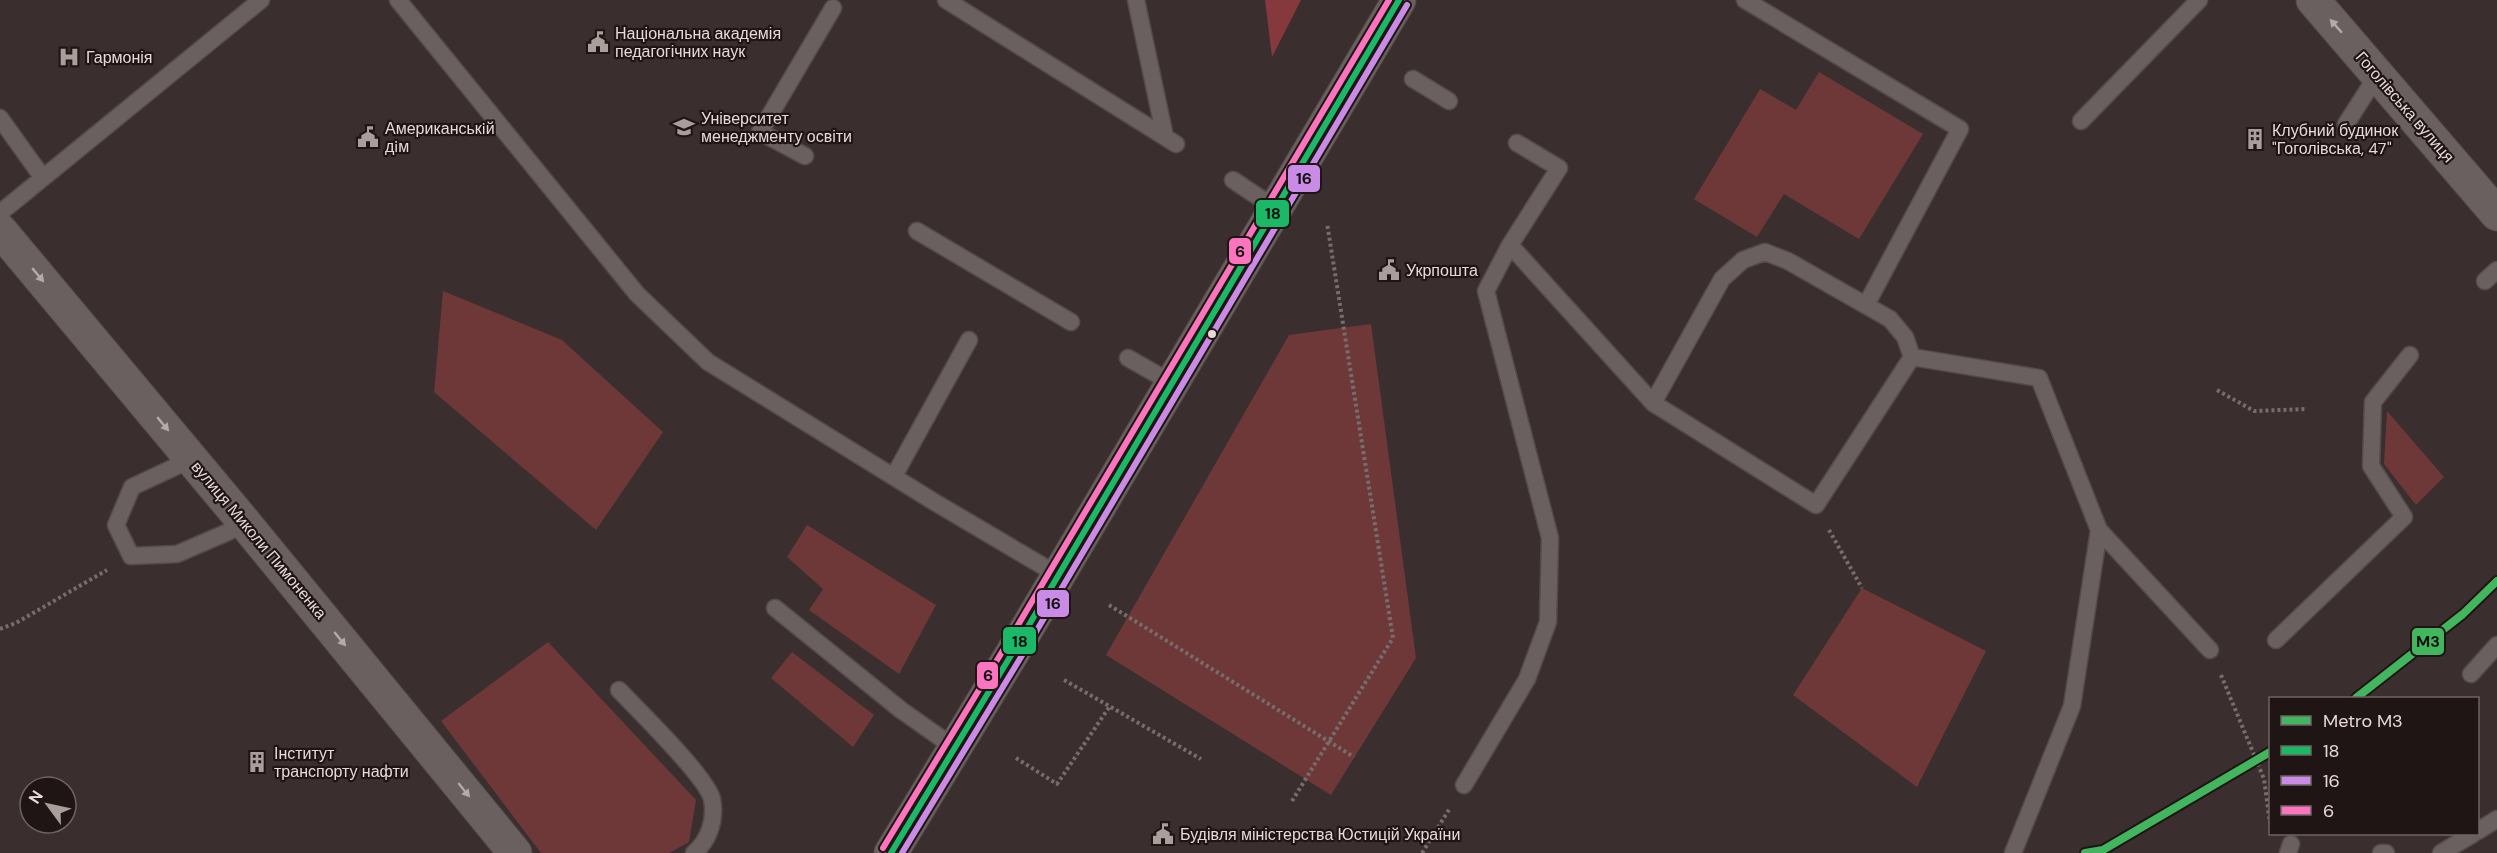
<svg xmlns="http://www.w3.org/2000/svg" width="2497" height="853" font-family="'DM Sans',sans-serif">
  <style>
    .green { fill: #6e3839 }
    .forest { fill: #86393d }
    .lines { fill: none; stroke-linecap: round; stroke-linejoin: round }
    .lane-casing { stroke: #554a4a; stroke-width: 19 }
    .street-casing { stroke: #554a4a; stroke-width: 35 }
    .secondary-casing { stroke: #554a4a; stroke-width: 35 }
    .path { stroke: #766d6d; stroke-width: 4; stroke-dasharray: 3 3; stroke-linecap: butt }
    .lane { stroke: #6a6060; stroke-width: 16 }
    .street { stroke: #6a6060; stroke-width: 33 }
    .secondary { stroke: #6a6060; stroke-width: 33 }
    .bus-1-casing { stroke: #201515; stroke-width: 10 }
    .bus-2-casing { stroke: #201515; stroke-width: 10 }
    .bus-3-casing { stroke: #201515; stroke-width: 10 }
    .bus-1 { stroke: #1ab867; stroke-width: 6 }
    .bus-2 { stroke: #ca8be6; stroke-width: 6 }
    .bus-3 { stroke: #fc73be; stroke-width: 6 }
    .metro-1-casing { stroke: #201515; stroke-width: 12 }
    .metro-1 { stroke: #42b65e; stroke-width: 8 }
    .oneway { fill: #b6a9a8 }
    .bus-dot { fill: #e8d9d8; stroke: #201515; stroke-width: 2 }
    .labels { text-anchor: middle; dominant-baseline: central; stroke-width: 4.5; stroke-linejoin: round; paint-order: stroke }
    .poi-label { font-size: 16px; fill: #e8d9d8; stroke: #201515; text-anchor: start }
    .street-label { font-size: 16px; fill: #e8d9d8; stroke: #201515 }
    .line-badge { stroke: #201515; stroke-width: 2 }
    .pale-badge-label { font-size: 16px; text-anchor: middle; font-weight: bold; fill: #111 }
  </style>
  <rect width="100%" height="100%" fill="#3b2e2e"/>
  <path class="green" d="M 1819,72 L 1923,134 L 1859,239 L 1784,194 L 1757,237 L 1694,199 L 1760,89 L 1796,110 Z
    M 443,291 L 562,340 L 663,432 L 596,530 L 434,392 Z
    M 1371,324 L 1416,658 L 1331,795 L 1106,655 L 1289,335 Z
    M 2387,411 L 2444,477 L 2416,505 L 2384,464 Z
    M 807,525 L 936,605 L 899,674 L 809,610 L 823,589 L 787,557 Z
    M 1862,588 L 1986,651 L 1917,787 L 1793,695 Z
    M 548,642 L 696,800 L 689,842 L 669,853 L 541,853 L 441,721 Z
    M 792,652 L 874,715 L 853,747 L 771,678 Z"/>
  <path class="forest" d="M 1265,0 L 1301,0 L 1272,57 Z"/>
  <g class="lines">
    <defs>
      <path id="lane" d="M 398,0 L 637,294 L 708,362 L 936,503 L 1058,575
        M 946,0 L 1176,144
        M 1136,0 L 1165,137
        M 1745,0 L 1960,129 L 1866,305
        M 1413,79 L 1449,101
        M 0,118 L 43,178
        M 2081,121 L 2199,0
        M 2346,124 L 2378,74
        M 805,156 L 760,132 L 833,8
        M 1233,180 L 1275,208
        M 0,213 L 261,0
        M 917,231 L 1071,322
        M 1510,245 L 1653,403 L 1816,505 L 1912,357
        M 2485,281 L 2497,270
        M 1912,357 L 2039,378 L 2099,530 L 2210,650
        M 1128,358 L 1172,383
        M 1653,403 L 1722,279 L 1743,260 L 1765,252 L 1788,261 L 1890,319 L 1905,337 L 1912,357
        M 192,459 L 132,487 L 116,525 L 131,556 L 177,554 L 228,532 L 244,522
        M 894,476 L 969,340
        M 775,608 L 901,710 L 955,748
        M 2276,640 L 2404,517 L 2371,466 L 2373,402 L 2410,355
        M 2471,674 L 2497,645
        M 619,690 C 638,710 706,776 712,799 C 716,820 709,840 694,853
        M 1464,785 L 1527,679 L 1548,622 L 1550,538 L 1486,291 L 1510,245 L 1559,168 L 1517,143
        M 2478,831 L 2497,819
        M 2013,853 L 2072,706 L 2099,530
        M 2288,853 L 2291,844
        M 2381,853 L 2386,853
        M 2441,853 L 2473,834"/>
      <path id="street" d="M 2313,0 L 2497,214
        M 0,230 L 244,522 L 515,853"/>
      <path id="secondary" d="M 891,853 L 1013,652 L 1399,0"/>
    </defs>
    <use href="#lane" class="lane-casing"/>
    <use href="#street" class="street-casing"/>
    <use href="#secondary" class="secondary-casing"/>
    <path class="path" d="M 2217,390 L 2254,411 L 2307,409
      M 1829,530 L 1862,588
      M 1109,605 L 1354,757
      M 0,629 L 16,623 L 107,570
      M 2221,675 L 2264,779 L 2270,823
      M 1064,680 L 1201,759
      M 1016,758 L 1057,784 L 1110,706
      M 1292,801 L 1393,638 L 1327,223
      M 1422,853 L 1450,808"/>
    <use href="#lane" class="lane"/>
    <use href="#street" class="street"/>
    <use href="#secondary" class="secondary"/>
    <defs>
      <path id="bus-1" d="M 891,853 L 1013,652 L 1399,0"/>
      <path id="bus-2" d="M 902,853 L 1021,657 L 1407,5"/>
      <path id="bus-3" d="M 883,848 L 1005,647 L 1389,0"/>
    </defs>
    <use href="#bus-1" class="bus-1-casing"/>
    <use href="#bus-2" class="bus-2-casing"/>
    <use href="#bus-3" class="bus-3-casing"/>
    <use href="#bus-1" class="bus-1"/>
    <use href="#bus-2" class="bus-2"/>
    <use href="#bus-3" class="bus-3"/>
    <defs>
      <path id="metro-1" d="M 2356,698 L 2463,614 L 2497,581
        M 2085,853 L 2103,850 L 2270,752"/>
    </defs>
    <use href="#metro-1" class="metro-1-casing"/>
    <use href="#metro-1" class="metro-1"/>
  </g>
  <defs><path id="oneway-solid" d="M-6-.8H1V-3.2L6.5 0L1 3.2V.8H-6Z" transform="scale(1.5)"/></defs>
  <g class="oneway">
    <use href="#oneway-solid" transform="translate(2336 26) rotate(-131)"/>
    <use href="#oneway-solid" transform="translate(38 275) rotate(50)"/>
    <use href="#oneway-solid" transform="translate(163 424) rotate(50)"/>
    <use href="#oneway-solid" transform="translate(340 639) rotate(51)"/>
    <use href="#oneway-solid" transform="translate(464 790) rotate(51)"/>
  </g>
  <defs>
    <symbol id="civic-bare" viewBox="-9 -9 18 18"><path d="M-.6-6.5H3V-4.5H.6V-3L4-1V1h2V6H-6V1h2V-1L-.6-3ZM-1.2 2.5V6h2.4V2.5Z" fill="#ab9d9c" stroke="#201515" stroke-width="2.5" paint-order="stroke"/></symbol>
    <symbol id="hospital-bare" viewBox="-9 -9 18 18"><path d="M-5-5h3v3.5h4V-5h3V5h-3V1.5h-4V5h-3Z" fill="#ab9d9c" stroke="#201515" stroke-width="2.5" paint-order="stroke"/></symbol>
    <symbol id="university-bare" viewBox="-9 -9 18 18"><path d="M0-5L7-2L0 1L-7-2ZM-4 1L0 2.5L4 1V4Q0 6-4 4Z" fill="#ab9d9c" stroke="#201515" stroke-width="2.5" paint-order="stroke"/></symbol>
    <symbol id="building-bare" viewBox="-9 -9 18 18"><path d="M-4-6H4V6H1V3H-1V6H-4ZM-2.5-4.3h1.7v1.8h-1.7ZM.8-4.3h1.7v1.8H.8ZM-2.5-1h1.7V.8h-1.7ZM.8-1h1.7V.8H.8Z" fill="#ab9d9c" stroke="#201515" stroke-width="2.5" paint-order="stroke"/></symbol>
  </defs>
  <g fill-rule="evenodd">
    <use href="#civic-bare" x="583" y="27" width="30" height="30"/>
    <use href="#hospital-bare" x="54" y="42" width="30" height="30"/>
    <use href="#university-bare" x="669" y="112" width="30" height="30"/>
    <use href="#civic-bare" x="353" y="122" width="30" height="30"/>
    <use href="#building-bare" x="2240" y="124" width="30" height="30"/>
    <use href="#civic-bare" x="1374" y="255" width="30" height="30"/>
    <use href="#building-bare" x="242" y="747" width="30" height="30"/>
    <use href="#civic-bare" x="1148" y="819" width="30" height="30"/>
  </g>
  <circle class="bus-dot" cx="1212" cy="334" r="5"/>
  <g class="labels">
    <g class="poi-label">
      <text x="615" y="33">Національна академія<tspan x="615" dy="18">педагогічних наук</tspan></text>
      <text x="86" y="57">Гармонія</text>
      <text x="701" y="118">Університет<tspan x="701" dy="18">менеджменту освіти</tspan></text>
      <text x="385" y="128">Американськiй<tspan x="385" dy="18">дiм</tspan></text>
      <text x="2272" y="130">Клубний будинок<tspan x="2272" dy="18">"Гоголівська, 47"</tspan></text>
      <text x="1406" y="270">Укрпошта</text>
      <text x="274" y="753">Інститут<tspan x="274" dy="18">транспорту нафти</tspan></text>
      <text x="1180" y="834">Будівля міністерства Юстицій України</text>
    </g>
    <g class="street-label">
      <text transform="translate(2405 107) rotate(49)">Гоголівська вулиця</text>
      <text transform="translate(259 540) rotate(50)">вулиця Миколи Пимоненка</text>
    </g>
  </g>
  <g class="line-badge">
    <rect x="1287" y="164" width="34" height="29" rx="6" fill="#ca8be6"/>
    <rect x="1255" y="199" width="35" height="29" rx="6" fill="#1ab867"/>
    <rect x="1228" y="237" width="24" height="28" rx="6" fill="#fc73be"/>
    <rect x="1036" y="589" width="34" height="29" rx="6" fill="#ca8be6"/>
    <rect x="1002" y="626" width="35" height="29" rx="6" fill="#1ab867"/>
    <rect x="2411" y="627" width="34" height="29" rx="6" fill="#42b65e"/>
    <rect x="976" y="661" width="23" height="29" rx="6" fill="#fc73be"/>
  </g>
  <g class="pale-badge-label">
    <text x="1304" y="184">16</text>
    <text x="1273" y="219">18</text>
    <text x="1240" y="257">6</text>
    <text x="1053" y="609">16</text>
    <text x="1020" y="647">18</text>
    <text x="2428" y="647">M3</text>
    <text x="988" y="681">6</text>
  </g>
  <rect x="2269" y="697" width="210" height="138" fill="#201515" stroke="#706363" stroke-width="1.5"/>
  <rect x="2281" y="716" width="30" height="9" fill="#42b65e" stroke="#706363" stroke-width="1.5"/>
  <text x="2323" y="727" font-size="18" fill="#e8d9d8">Metro M3</text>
  <rect x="2281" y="746" width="30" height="9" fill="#1ab867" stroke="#706363" stroke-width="1.5"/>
  <text x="2323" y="757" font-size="18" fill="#e8d9d8">18</text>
  <rect x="2281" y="776" width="30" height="9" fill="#ca8be6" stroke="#706363" stroke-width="1.5"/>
  <text x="2323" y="787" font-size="18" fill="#e8d9d8">16</text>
  <rect x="2281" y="806" width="30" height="9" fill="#fc73be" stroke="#706363" stroke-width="1.5"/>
  <text x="2323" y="817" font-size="18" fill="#e8d9d8">6</text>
  <g transform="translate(48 805) rotate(303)"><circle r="28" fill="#201515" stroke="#706363" stroke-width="1.5"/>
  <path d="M0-4.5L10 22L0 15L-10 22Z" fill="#ab9d9c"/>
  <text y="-9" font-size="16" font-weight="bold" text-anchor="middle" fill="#e8d9d8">N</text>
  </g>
</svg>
